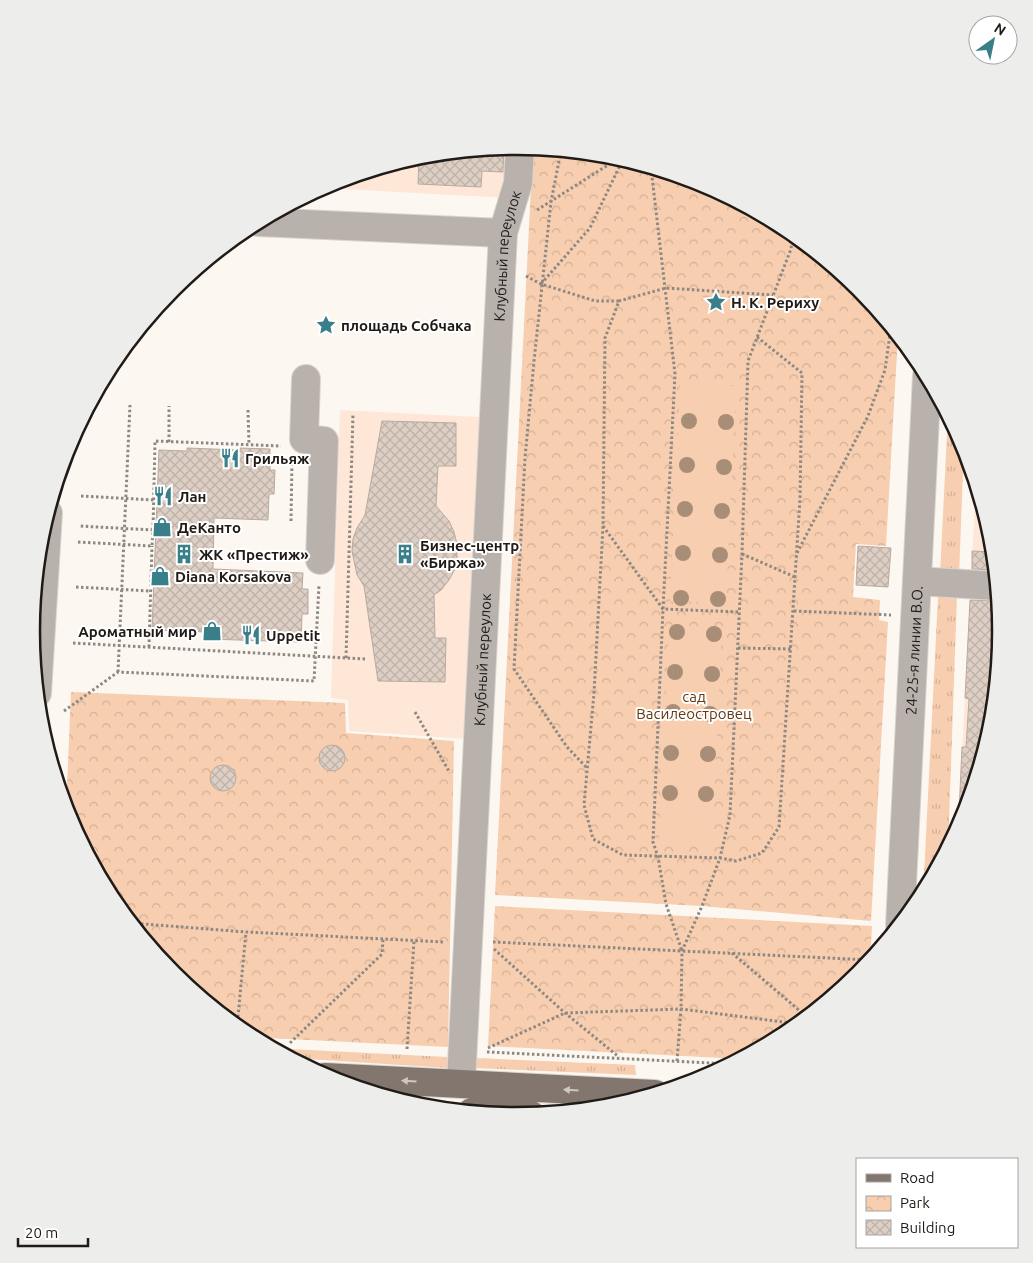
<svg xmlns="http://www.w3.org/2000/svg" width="1033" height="1263" font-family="Ubuntu,sans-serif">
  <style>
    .built { fill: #fee7d7 }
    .grass { fill: url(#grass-tufts) }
    .park { fill: url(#park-crowns) }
    .garden { fill: #f7ceaf }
    .building { fill: url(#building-cross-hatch); stroke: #b8aa9f }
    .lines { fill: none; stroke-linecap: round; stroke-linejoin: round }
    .minor-casing { stroke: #dad4cf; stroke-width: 30 }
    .major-casing { stroke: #dad4cf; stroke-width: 30 }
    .path { stroke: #8e8883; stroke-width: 3; stroke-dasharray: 2.5 2.5; stroke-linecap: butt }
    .minor { stroke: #b8b1ac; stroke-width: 28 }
    .major { stroke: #82766e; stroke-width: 28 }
    .tree { fill: #a88e77 }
    .oneway { fill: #cdc8c5 }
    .labels { text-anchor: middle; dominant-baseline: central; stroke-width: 4; stroke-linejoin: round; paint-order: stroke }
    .street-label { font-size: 15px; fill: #211b17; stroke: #fff }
    .poi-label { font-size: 15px; font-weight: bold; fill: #211b17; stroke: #fff; text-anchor: start }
    .park-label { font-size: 15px; fill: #633812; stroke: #fff }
    .rim { fill: none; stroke: #211b17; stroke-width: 2.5 }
  </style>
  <defs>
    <pattern id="grass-tufts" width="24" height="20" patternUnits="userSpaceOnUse" patternTransform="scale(1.25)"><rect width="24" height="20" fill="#f7ceaf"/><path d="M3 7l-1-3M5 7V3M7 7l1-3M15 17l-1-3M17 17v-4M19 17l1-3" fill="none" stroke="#d3b096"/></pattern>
    <pattern id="park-crowns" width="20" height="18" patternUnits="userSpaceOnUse" patternTransform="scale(1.25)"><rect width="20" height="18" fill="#f7ceaf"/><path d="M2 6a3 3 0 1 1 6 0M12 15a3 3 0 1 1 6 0" fill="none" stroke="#d3b096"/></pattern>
    <pattern id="building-cross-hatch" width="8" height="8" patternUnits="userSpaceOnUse" patternTransform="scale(1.25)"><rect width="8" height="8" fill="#decfc4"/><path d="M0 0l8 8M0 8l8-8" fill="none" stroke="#beb1a8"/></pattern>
  </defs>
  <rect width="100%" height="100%" fill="#fdf7f2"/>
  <path class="built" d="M 511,147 L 509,198 L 322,188 L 331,183 L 422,156 Z
    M 340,410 L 480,417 L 468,739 L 349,731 L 348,700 L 331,698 Z
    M 976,483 L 992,537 L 1002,632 L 992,726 L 965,817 L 958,830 Z"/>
  <path class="grass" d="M 948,414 L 964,444 L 959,577 L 940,575 Z
    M 957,596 L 948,849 L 923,895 L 938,597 Z
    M 270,1048 L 447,1057 L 448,1068 L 291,1058 Z
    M 474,1058 L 635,1065 L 636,1075 L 474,1068 Z"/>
  <path class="park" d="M 533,148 L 611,156 L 702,183 L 786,228 L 860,289 L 898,335 L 886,546 L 856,544 L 853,597 L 880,600 L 879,620 L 888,622 L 871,921 L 702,906 L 495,895 Z
    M 71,692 L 345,703 L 346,733 L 454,741 L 448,1047 L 251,1037 L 247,1035 L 173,974 L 148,943 L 113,901 L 68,817 L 66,810 Z
    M 495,906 L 872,926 L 870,962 L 859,975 L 786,1035 L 741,1059 L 488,1046 Z"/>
  <path class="garden" d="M 680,384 L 736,386 L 726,603 L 670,601 Z
    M 669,625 L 722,628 L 712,843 L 659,841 Z"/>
  <path class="building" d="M 504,147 L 503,172 L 482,171 L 481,187 L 418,184 L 419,157 Z
    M 382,421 L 456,423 L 456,466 L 438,466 L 436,506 L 449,521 L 454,532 L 457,544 L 457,557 L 455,569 L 449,580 L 441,590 L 434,595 L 435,638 L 446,638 L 445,682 L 378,681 L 364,586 L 357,575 L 352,551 L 353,539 L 357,528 L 365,515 Z
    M 187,448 L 238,450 L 238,448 L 270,449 L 270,470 L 275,470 L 274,494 L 269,494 L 268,520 L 214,518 L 213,569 L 303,573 L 302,589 L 308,589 L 308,614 L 302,614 L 301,642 L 206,639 L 206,632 L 152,630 L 159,450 L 187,451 Z
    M 858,546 L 891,548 L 888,587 L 856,585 Z
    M 972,551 L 994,552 L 996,570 L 972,569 Z
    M 970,600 L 999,601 L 1002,632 L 992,726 L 966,815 L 959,813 L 962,747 L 966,747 L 969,699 L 965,698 Z
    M319 758a13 13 0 1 1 26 0a13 13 0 1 1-26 0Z
    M210 778a13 13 0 1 1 26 0a13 13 0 1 1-26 0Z"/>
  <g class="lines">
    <defs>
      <g id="minor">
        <path d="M 258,222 L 503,233"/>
        <path d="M 306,379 L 304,439 L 324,441 L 320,560"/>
        <path d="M 917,581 L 997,586"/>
        <path d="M 37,693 L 48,513"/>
        <path id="s1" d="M 900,925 L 927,376"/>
        <path id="s2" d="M 461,1084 L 503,233 L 518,183 L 520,147"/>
      </g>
      <path id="major" d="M 325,1077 L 655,1094
        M 472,1112 L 531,1115"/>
    </defs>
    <use href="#minor" class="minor-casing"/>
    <use href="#major" class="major-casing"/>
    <path class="path" d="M 561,151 L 551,202 L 534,361 L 525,458 L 514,669 L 567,747 L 587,768
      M 651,168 L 675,374 L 663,609 L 653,842 L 658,857 L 666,904 L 682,951
      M 537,210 L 619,158
      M 526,276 L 541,284 L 595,301 L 619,301
      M 541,284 L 590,228 L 623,159
      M 757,337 L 802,373 L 800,499 L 779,827 L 762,853 L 736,861 L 720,858 L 623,855 L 593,839 L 584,805 L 594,693 L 603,526 L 605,338 L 619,301 L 666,288 L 773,295
      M 248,410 L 249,445
      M 169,442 L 169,406
      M 81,496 L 154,500
      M 291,521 L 292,460
      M 603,526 L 663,609 L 739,612
      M 153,530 L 155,441 L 281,446
      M 78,542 L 152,546 L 153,530 L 79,526
      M 797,553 L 868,416 L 885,370 L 891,327
      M 742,554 L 795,577
      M 76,587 L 150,591
      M 794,611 L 891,615
      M 73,643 L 365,659
      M 149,647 L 152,546
      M 738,648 L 791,649
      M 346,658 L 353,414
      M 118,672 L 130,405
      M 64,711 L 118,672 L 314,681 L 319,585
      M 415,712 L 450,773
      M 131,923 L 246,932 L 445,942
      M 493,942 L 871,960
      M 494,949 L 565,1013 L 619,1057
      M 732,953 L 807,1017
      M 237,1027 L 246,932
      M 290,1043 L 382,954 L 383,939
      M 488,1048 L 565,1013 L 681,1009 L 799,1024
      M 407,1049 L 414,941
      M 487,1052 L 732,1064
      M 677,1061 L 681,1009 L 682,951 L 702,906 L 720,858 L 730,815 L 742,554 L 748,361 L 791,249 L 793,233"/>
    <use href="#minor" class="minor"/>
    <use href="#major" class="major"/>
  </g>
  <g class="tree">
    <circle cx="689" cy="421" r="8"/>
    <circle cx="726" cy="422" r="8"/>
    <circle cx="687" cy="465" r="8"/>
    <circle cx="724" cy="467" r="8"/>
    <circle cx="685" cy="509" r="8"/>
    <circle cx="722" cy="511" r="8"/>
    <circle cx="683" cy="553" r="8"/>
    <circle cx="720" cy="555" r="8"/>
    <circle cx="681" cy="598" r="8"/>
    <circle cx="718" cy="599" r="8"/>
    <circle cx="677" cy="632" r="8"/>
    <circle cx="714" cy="634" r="8"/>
    <circle cx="675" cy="672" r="8"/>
    <circle cx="712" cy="674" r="8"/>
    <circle cx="673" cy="712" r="8"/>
    <circle cx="710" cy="714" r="8"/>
    <circle cx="671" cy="753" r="8"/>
    <circle cx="708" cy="754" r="8"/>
    <circle cx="670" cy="793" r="8"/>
    <circle cx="706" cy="794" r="8"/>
  </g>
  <defs><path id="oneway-solid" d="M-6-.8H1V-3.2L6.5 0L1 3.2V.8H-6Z" transform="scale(1.25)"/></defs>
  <g class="oneway">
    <use href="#oneway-solid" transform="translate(409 1081) rotate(-177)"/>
    <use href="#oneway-solid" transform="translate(571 1090) rotate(-177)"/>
  </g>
  <defs>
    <symbol id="sight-bare" viewBox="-9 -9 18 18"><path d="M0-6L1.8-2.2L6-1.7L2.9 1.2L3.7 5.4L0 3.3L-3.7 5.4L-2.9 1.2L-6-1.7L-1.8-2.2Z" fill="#387f89" stroke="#fff" stroke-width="2.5" paint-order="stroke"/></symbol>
    <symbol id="restaurant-bare" viewBox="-9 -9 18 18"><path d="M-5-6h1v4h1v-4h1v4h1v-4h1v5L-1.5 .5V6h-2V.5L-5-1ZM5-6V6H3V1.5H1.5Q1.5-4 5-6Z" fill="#387f89" stroke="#fff" stroke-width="2.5" paint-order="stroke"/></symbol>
    <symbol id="shop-bare" viewBox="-9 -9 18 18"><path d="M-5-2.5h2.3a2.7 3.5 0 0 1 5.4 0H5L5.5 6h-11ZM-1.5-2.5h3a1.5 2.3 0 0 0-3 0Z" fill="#387f89" stroke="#fff" stroke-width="2.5" paint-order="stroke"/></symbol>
    <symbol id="building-bare" viewBox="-9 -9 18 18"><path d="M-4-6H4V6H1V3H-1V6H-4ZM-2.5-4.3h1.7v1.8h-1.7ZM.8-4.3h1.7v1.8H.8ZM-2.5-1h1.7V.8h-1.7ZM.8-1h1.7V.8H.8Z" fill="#387f89" stroke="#fff" stroke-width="2.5" paint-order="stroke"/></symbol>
  </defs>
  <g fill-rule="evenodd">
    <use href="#sight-bare" x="702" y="288" width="28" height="28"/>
    <use href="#sight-bare" x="312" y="311" width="28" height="28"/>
    <use href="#restaurant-bare" x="216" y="444" width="28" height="28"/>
    <use href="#restaurant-bare" x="149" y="482" width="28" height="28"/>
    <use href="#shop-bare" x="148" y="513" width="28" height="28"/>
    <use href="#building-bare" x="170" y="540" width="28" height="28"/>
    <use href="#building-bare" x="391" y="540" width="28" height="28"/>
    <use href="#shop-bare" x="146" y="562" width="28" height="28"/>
    <use href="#shop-bare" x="198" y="617" width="28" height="28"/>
    <use href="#restaurant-bare" x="237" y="621" width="28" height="28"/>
  </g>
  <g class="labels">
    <g class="street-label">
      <text stroke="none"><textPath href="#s2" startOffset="830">Клубный переулок</textPath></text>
      <text stroke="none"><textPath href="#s1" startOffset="275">24-25-я линии В.О.</textPath></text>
      <text stroke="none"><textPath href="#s2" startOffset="425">Клубный переулок</textPath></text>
    </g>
    <g class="poi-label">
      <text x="731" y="302">Н. К. Рериху</text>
      <text x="341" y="325">площадь Собчака</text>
      <text x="245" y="458">Грильяж</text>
      <text x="178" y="496">Лан</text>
      <text x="177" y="527">ДеКанто</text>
      <text x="420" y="545">Бизнес-центр<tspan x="420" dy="17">«Биржа»</tspan></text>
      <text x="199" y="554">ЖК «Престиж»</text>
      <text x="175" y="576">Diana Korsakova</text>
      <text x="197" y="631" text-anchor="end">Ароматный мир</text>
      <text x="266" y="635">Uppetit</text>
    </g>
    <g class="park-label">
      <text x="694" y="696">сад<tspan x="694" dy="17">Василеостровец</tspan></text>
    </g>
  </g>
  <path d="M0 0H1033V1263H0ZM40 631a476 476 0 1 1 952 0a476 476 0 1 1-952 0Z" fill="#ededec" fill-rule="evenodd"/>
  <path class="rim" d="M40 631a476 476 0 1 1 952 0a476 476 0 1 1-952 0Z"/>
  <rect x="856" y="1158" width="162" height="90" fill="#ffffff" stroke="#a6a4a2"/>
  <rect x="866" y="1174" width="25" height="8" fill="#82766e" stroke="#a6a4a2"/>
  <text x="900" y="1183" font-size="15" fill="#211b17">Road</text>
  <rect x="866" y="1196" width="25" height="15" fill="url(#park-crowns)" stroke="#a6a4a2"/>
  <text x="900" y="1208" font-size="15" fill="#211b17">Park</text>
  <rect x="866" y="1220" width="25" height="15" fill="url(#building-cross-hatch)" stroke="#a6a4a2"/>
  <text x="900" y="1233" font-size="15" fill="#211b17">Building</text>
  <g transform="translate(993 40) rotate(33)"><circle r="24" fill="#ffffff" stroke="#a6a4a2"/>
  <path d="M0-4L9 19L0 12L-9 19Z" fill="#387f89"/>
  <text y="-8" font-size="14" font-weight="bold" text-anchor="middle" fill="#211b17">N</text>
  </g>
  <path d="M18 1238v8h70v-8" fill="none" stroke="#211b17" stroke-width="2.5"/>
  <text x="25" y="1238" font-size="15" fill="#211b17" stroke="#ffffff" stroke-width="4" paint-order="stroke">20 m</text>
</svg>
